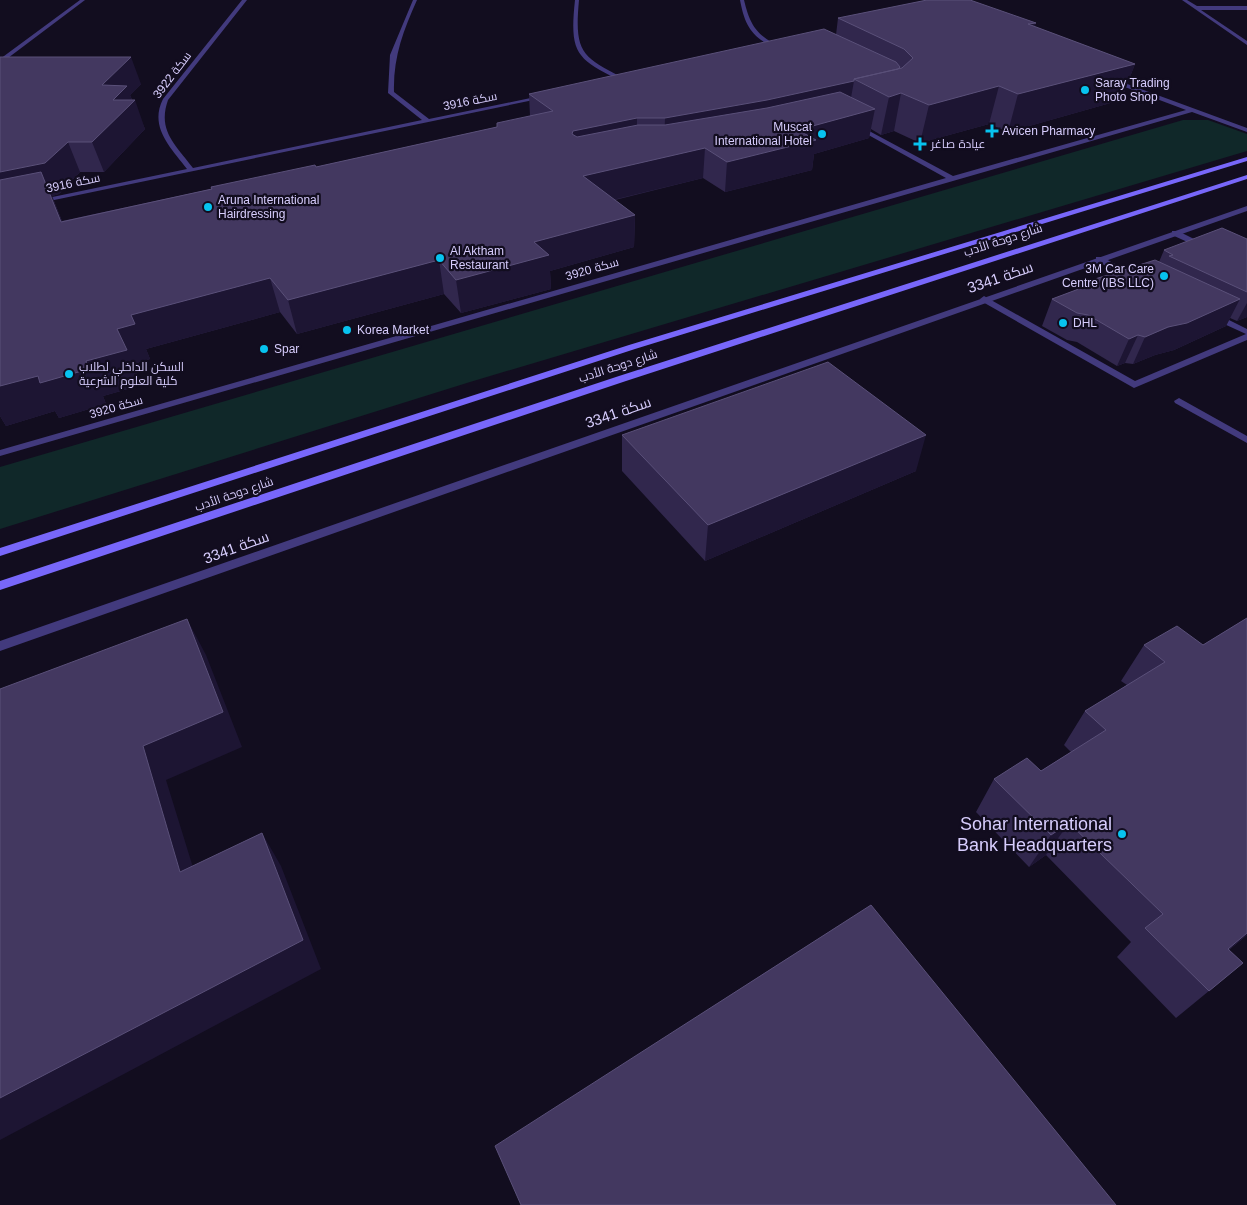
<svg xmlns="http://www.w3.org/2000/svg" width="1247" height="1205" font-family="Helvetica,Cairo,sans-serif">
  <style>
    .green { fill: #102829 }
    .lines { fill: none; stroke-linecap: round; stroke-linejoin: round }
    .service { fill: #423a7d; fill-rule: evenodd }
    .minor { fill: #423a7d; fill-rule: evenodd }
    .secondary { fill: #7867fa; fill-rule: evenodd }
    .wall { fill: #31274d }
    .shaded-wall { fill: #1d1533 }
    .building { fill: #433860; stroke: #5a5079 }
    .poi-dot { fill: #07c3ef; stroke: #120d1f; stroke-width: 2 }
    .labels { text-anchor: middle; dominant-baseline: central; stroke-width: 4.5; stroke-linejoin: round; paint-order: stroke }
    .far-street-label { font-size: 12px; fill: #d7cdfd; stroke: #120d1f }
    .far-poi-label { font-size: 12px; fill: #d7cdfd; stroke: #120d1f; text-anchor: start }
    .street-label { font-size: 15px; fill: #d7cdfd; stroke: #120d1f }
    .near-poi-label { font-size: 18px; fill: #d7cdfd; stroke: #120d1f; text-anchor: end }
  </style>
  <rect width="100%" height="100%" fill="#120d1f"/>
  <path class="green" d="M 1183,120 L 1208,120 L 1247,134 L 1247,151 L 470,382 L 0,529 L 0,467 Z"/>
  <g class="lines">
    <path class="service" d="M 1172,231 L 1178,231 L 1210,247 L 1203,249 L 1172,235 Z
      M 1096,257 L 1102,257 L 1141,278 L 1134,280 L 1096,261 Z
      M 984,296 L 1135,381 L 1246,334 L 1211,318 L 1211,314 L 1217,314 L 1247,329 L 1247,340 L 1134,388 L 981,301 L 980,299 Z
      M 1179,398 L 1247,436 L 1247,443 L 1175,403 L 1174,401 Z"/>
    <path class="minor" d="M 80,0 L 85,0 L 0,64 L 0,59 Z
      M 242,0 L 247,0 L 168,100 C 157,131 176,145 193,168 L 422,120 L 388,93 L 390,55 L 413,0 L 417,0 C 403,31 393,58 394,92 L 429,119 L 545,95 L 548,97 L 35,204 L 34,202 L 38,200 L 187,169 C 170,147 149,127 163,99 Z
      M 575,0 L 579,0 C 574,54 582,57 627,80 L 627,82 L 623,82 C 577,59 569,55 575,0 Z
      M 740,0 L 744,0 C 751,29 758,35 783,49 L 783,51 C 777,51 773,48 769,45 C 749,34 744,21 740,0 Z
      M 1182,0 L 1187,0 L 1197,6 L 1247,6 L 1247,10 L 1201,10 L 1247,41 L 1247,45 Z
      M 1111,78 L 1247,128 L 1247,132 L 1192,112 L 0,456 L 0,450 L 946,178 L 854,127 L 854,125 L 858,125 L 953,176 L 1186,110 L 1109,81 Z
      M 1247,206 L 1247,211 L 0,651 L 0,641 Z"/>
    <path class="secondary" d="M 1247,157 L 1247,161 L 635,349 L 0,556 L 0,548 L 629,345 Z
      M 1247,175 L 1247,179 L 626,381 L 0,590 L 0,581 L 619,376 Z"/>
  </g>
  <path class="wall" d="M 838,18 L 1035,27 L 1135,64 L 1121,100 L 1008,132 L 989,124 L 920,143 L 894,131 L 881,135 L 871,129 L 869,138 L 814,154 L 812,170 L 725,192 L 703,178 L 615,200 L 635,215 L 634,247 L 550,271 L 551,289 L 461,313 L 444,294 L 297,334 L 280,312 L 146,349 L 150,359 L 133,364 L 142,385 L 103,396 L 106,404 L 59,418 L 55,411 L 6,426 L 0,416 L 0,57 L 141,84 L 130,95 L 145,129 L 104,172 L 80,172 L 59,194 L 52,196 L 62,221 L 211,189 L 211,187 L 316,167 L 497,127 L 530,116 L 529,94 L 836,35 Z
    M 1247,239 L 1247,317 L 1237,321 L 1230,318 L 1226,326 L 1174,350 L 1155,355 L 1133,364 L 1125,363 L 1117,366 L 1077,342 L 1067,340 L 1042,326 L 1052,299 L 1159,262 L 1164,250 Z
    M 622,435 L 916,471 L 705,561 L 622,471 Z
    M 1247,618 L 1247,935 L 1229,950 L 1243,963 L 1176,1018 L 1117,957 L 1131,942 L 1046,855 L 1029,867 L 976,812 L 994,779 L 1041,771 L 1071,752 L 1064,745 L 1085,711 L 1127,685 L 1121,681 L 1144,645 L 1203,645 Z"/>
  <path class="shaded-wall" d="M 1036,23 L 1026,57 L 1028,24 Z
    M 131,57 L 141,84 L 130,95 L 133,102 L 135,100 L 145,129 L 104,172 L 92,142 L 102,85 Z
    M 1135,64 L 1121,100 L 1008,132 L 1018,94 Z
    M 900,67 L 894,95 L 901,93 L 894,131 L 881,135 L 889,97 L 856,80 Z
    M 854,81 L 849,109 L 664,147 L 665,118 Z
    M 999,86 L 989,124 L 920,143 L 929,105 Z
    M 875,109 L 869,138 L 814,154 L 812,170 L 725,192 L 727,162 L 798,130 Z
    M 637,118 L 637,147 L 575,161 L 572,134 L 573,131 Z
    M 68,142 L 80,172 L 59,194 L 52,196 L 75,254 L 0,207 L 0,172 Z
    M 705,148 L 703,178 L 584,207 L 583,176 Z
    M 635,215 L 634,247 L 550,271 L 551,289 L 461,313 L 456,280 L 534,242 Z
    M 439,260 L 444,294 L 297,334 L 288,300 Z
    M 270,278 L 280,312 L 146,349 L 150,359 L 133,364 L 142,385 L 103,396 L 106,404 L 59,418 L 55,411 L 6,426 L 0,416 L 0,386 L 86,361 L 131,315 Z
    M 1240,299 L 1226,326 L 1174,350 L 1155,355 L 1133,364 L 1145,337 Z
    M 1247,303 L 1247,317 L 1237,321 Z
    M 1138,335 L 1125,363 L 1117,366 L 1129,339 Z
    M 926,435 L 916,471 L 705,561 L 708,525 Z
    M 187,619 L 206,655 L 242,747 L 166,780 L 204,903 L 180,872 L 143,746 Z
    M 1069,823 L 1046,855 L 1029,867 L 1051,835 Z
    M 262,833 L 281,866 L 321,969 L 0,1140 L 0,1098 Z
    M 1247,933 L 1247,935 L 1194,978 L 1228,949 Z"/>
  <path class="building" d="M 927,0 L 970,0 L 1036,23 L 1028,24 L 1135,64 L 1018,94 L 999,86 L 929,105 L 901,93 L 889,97 L 854,79 L 902,68 L 913,58 L 904,49 L 838,18 Z
    M 824,29 L 896,62 L 900,67 L 898,69 L 854,79 L 854,81 L 767,100 L 665,118 L 637,118 L 573,131 L 572,134 L 577,137 L 638,125 L 665,125 L 767,108 L 840,92 L 875,109 L 798,130 L 816,140 L 727,162 L 705,148 L 583,176 L 635,215 L 534,242 L 549,255 L 456,280 L 439,260 L 288,300 L 270,278 L 131,315 L 135,324 L 117,329 L 127,350 L 86,361 L 89,369 L 40,383 L 38,376 L 0,386 L 0,180 L 41,172 L 61,222 L 212,189 L 211,187 L 315,165 L 316,167 L 497,127 L 497,123 L 553,111 L 529,94 Z
    M 0,57 L 131,57 L 102,85 L 127,86 L 113,100 L 135,100 L 92,142 L 68,142 L 45,163 L 0,172 Z
    M 1222,228 L 1247,239 L 1247,292 L 1169,256 L 1173,255 L 1164,250 Z
    M 1155,260 L 1240,299 L 1187,323 L 1168,327 L 1145,337 L 1138,335 L 1129,339 L 1088,315 L 1077,313 L 1052,299 L 1092,284 L 1095,279 Z
    M 828,362 L 926,435 L 708,525 L 622,435 Z
    M 1247,618 L 1247,933 L 1228,949 L 1243,963 L 1209,991 L 1145,928 L 1163,914 L 1069,823 L 1051,835 L 994,779 L 1027,758 L 1041,771 L 1106,730 L 1085,711 L 1165,662 L 1144,645 L 1177,626 L 1203,645 Z
    M 187,619 L 223,712 L 143,746 L 180,872 L 262,833 L 303,940 L 0,1098 L 0,689 Z
    M 871,905 L 1116,1205 L 521,1205 L 495,1146 Z"/>
  <g class="poi-dot">
    <circle cx="1085" cy="90" r="5"/>
    <path d="M989.5 123.5h5v5h5v5h-5v5h-5v-5h-5v-5h5z"/>
    <circle cx="822" cy="134" r="5"/>
    <path d="M917.5 136.5h5v5h5v5h-5v5h-5v-5h-5v-5h5z"/>
    <circle cx="208" cy="207" r="5"/>
    <circle cx="440" cy="258" r="5"/>
    <circle cx="1164" cy="276" r="5"/>
    <circle cx="1063" cy="323" r="5"/>
    <circle cx="347" cy="330" r="5"/>
    <circle cx="264" cy="349" r="5"/>
    <circle cx="69" cy="374" r="5"/>
    <circle cx="1122" cy="834" r="5"/>
  </g>
  <g class="labels">
    <g class="far-street-label">
      <text transform="translate(172 75) rotate(-53)">سكة 3922</text>
      <text transform="translate(470 101) rotate(-11)">سكة 3916</text>
      <text transform="translate(73 183) rotate(-12)">سكة 3916</text>
      <text transform="translate(1003 240) rotate(-18)">شارع دوحة الأدب</text>
      <text transform="translate(592 269) rotate(-16)">سكة 3920</text>
      <text transform="translate(618 366) rotate(-18)">شارع دوحة الأدب</text>
      <text transform="translate(116 407) rotate(-16)">سكة 3920</text>
      <text transform="translate(234 494) rotate(-19)">شارع دوحة الأدب</text>
    </g>
    <g class="far-poi-label">
      <text x="1095" y="83">Saray Trading<tspan x="1095" dy="14">Photo Shop</tspan></text>
      <text x="812" y="127" text-anchor="end">Muscat<tspan x="812" dy="14">International Hotel</tspan></text>
      <text x="1002" y="131">Avicen Pharmacy</text>
      <text x="931" y="144">عيادة صاغر</text>
      <text x="218" y="200">Aruna International<tspan x="218" dy="14">Hairdressing</tspan></text>
      <text x="450" y="251">Al Aktham<tspan x="450" dy="14">Restaurant</tspan></text>
      <text x="1154" y="269" text-anchor="end">3M Car Care<tspan x="1154" dy="14">Centre (IBS LLC)</tspan></text>
      <text x="1073" y="323">DHL</text>
      <text x="357" y="330">Korea Market</text>
      <text x="274" y="349">Spar</text>
      <text x="79" y="367">السكن الداخلي لطلاب<tspan x="79" dy="14">كلية العلوم الشرعية</tspan></text>
    </g>
    <g class="street-label">
      <text transform="translate(1000 277) rotate(-19)">سكة 3341</text>
      <text transform="translate(618 412) rotate(-19)">سكة 3341</text>
      <text transform="translate(236 547) rotate(-20)">سكة 3341</text>
    </g>
    <g class="near-poi-label">
      <text x="1112" y="824">Sohar International<tspan x="1112" dy="21">Bank Headquarters</tspan></text>
    </g>
  </g>
</svg>
